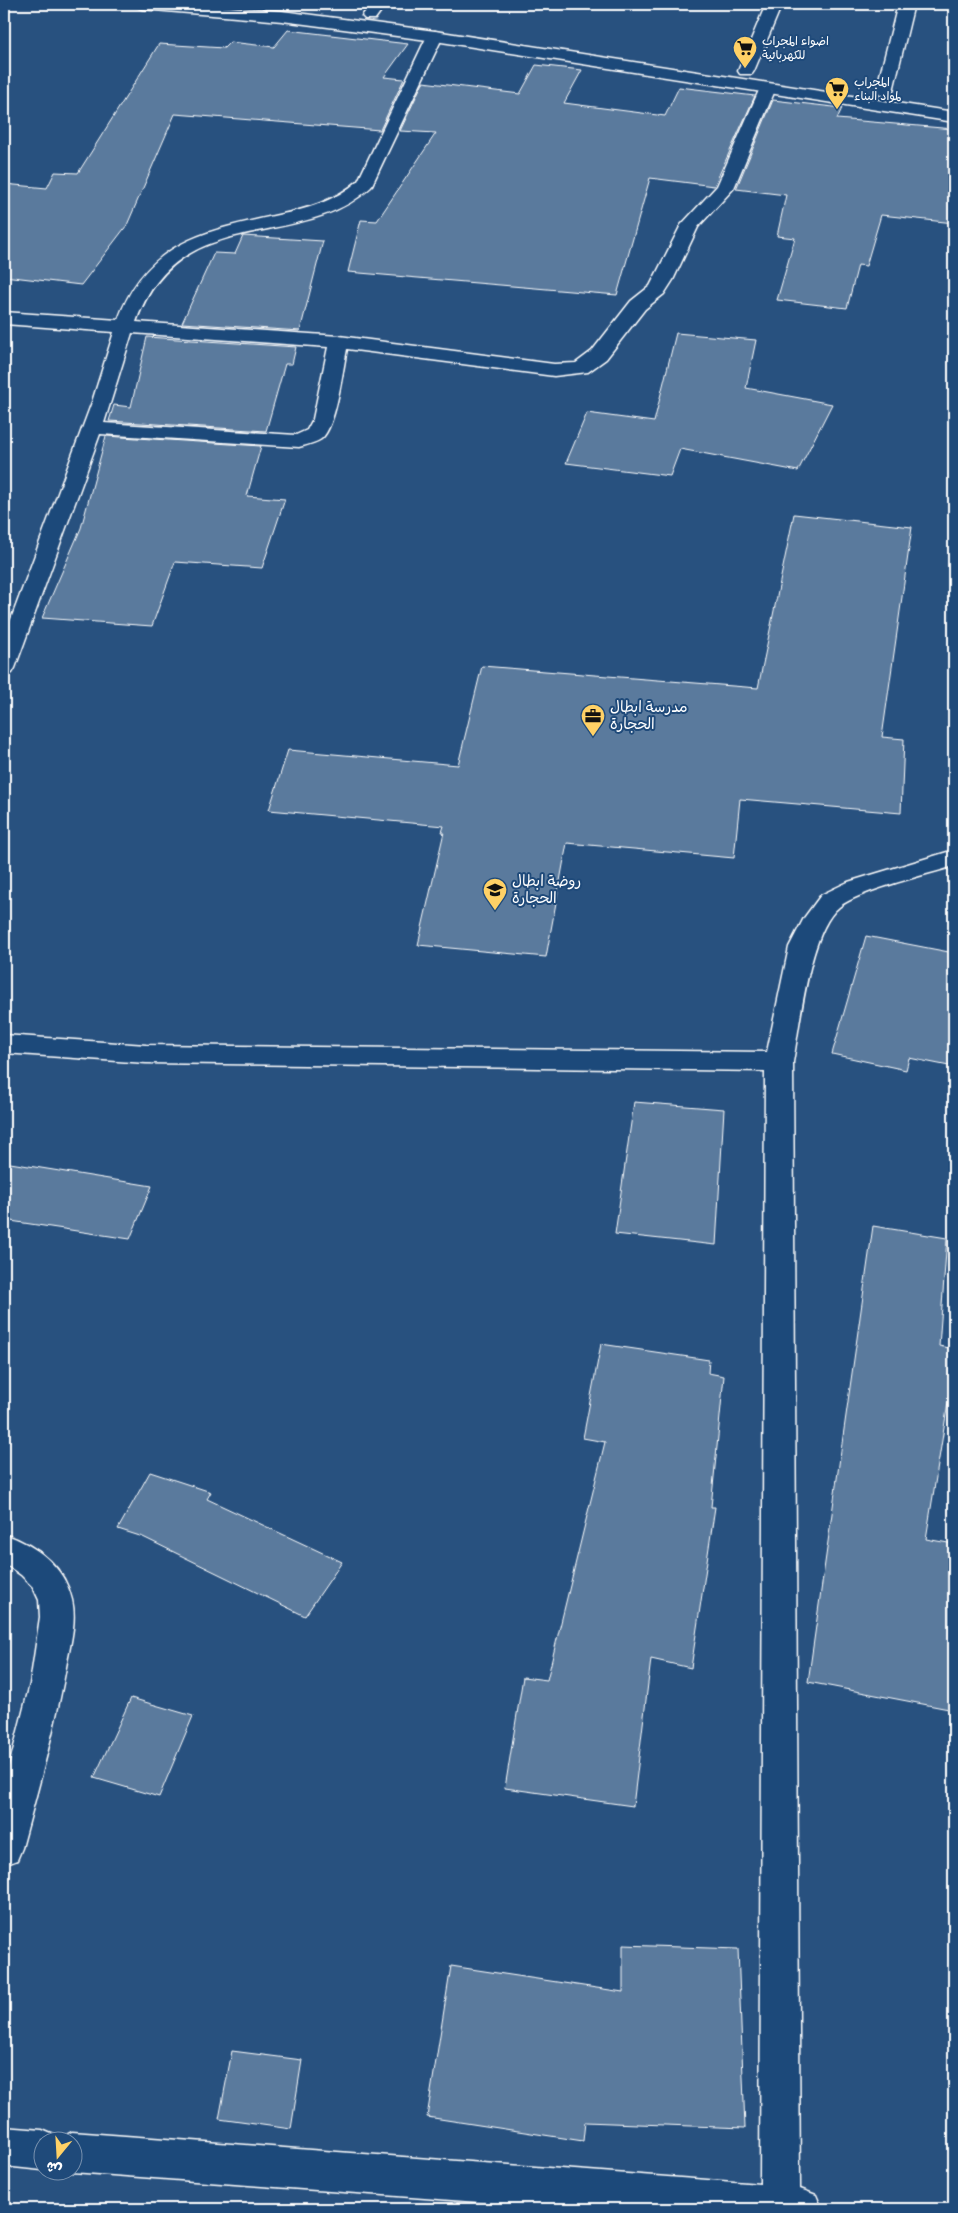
<svg xmlns="http://www.w3.org/2000/svg" width="958" height="2213" font-family="Sriracha,'Playpen Sans Arabic',sans-serif">
  <style>
    .building { fill: #5a7a9d; stroke: #fff }
    .lines { fill: none; stroke-linecap: round; stroke-linejoin: round }
    .minor-casing { stroke: #fff; stroke-width: 3 }
    .major-casing { stroke: #fff; stroke-width: 3 }
    .minor { fill: #1f4a7a; fill-rule: evenodd }
    .major { fill: #1f4a7a; fill-rule: evenodd }
    .labels { text-anchor: middle; dominant-baseline: central; stroke-width: 4; stroke-linejoin: round; paint-order: stroke }
    .far-poi-label { font-size: 12px; fill: #fff; stroke: #1f4a7a; text-anchor: start }
    .poi-label { font-size: 15px; fill: #fff; stroke: #1f4a7a; text-anchor: start }
  </style>
  <rect width="100%" height="100%" fill="#28517f"/>
  <filter id="ink" filterUnits="userSpaceOnUse"><feTurbulence type="fractalNoise" baseFrequency=".02" numOctaves="2"/><feDisplacementMap in="SourceGraphic" scale="10" xChannelSelector="R" yChannelSelector="G"/><feConvolveMatrix kernelMatrix="1 2 1 2 8 2 1 2 1" color-interpolation-filters="sRGB"/></filter>
  <g filter="url(#ink)">
    <path class="building" d="M 288,30 L 408,44 L 384,77 L 404,79 L 380,130 L 175,114 L 127,225 L 81,285 L 4,276 L 4,184 L 47,188 L 55,172 L 78,173 L 159,44 L 224,48 L 230,42 L 274,47 Z
      M 536,65 L 582,70 L 564,103 L 665,116 L 679,87 L 755,96 L 714,186 L 650,178 L 617,295 L 348,272 L 361,220 L 377,221 L 436,133 L 400,131 L 423,82 L 520,94 Z
      M 773,100 L 842,108 L 837,119 L 954,129 L 954,223 L 881,215 L 866,266 L 858,265 L 847,308 L 777,300 L 795,238 L 777,236 L 786,195 L 736,189 Z
      M 243,236 L 323,241 L 300,331 L 182,323 L 214,253 L 235,254 Z
      M 676,333 L 756,340 L 746,388 L 832,404 L 798,471 L 680,449 L 670,476 L 566,463 L 587,413 L 654,422 Z
      M 147,337 L 296,347 L 292,364 L 285,364 L 266,431 L 109,421 L 114,405 L 131,407 Z
      M 106,436 L 261,446 L 247,496 L 285,499 L 262,568 L 175,562 L 152,626 L 42,618 L 81,528 Z
      M 794,514 L 912,527 L 882,737 L 904,739 L 901,813 L 740,799 L 734,858 L 567,843 L 546,957 L 418,945 L 444,832 L 442,832 L 444,826 L 269,810 L 288,750 L 458,765 L 482,666 L 758,688 Z
      M 866,936 L 954,953 L 954,1067 L 909,1058 L 906,1070 L 832,1054 Z
      M 634,1102 L 724,1109 L 716,1245 L 615,1234 Z
      M 4,1162 L 152,1186 L 130,1239 L 4,1220 Z
      M 873,1226 L 947,1238 L 939,1346 L 954,1349 L 954,1366 L 926,1539 L 954,1544 L 954,1710 L 808,1682 Z
      M 601,1344 L 709,1360 L 708,1373 L 724,1376 L 711,1507 L 715,1507 L 691,1668 L 651,1659 L 633,1806 L 505,1788 L 523,1677 L 547,1680 L 605,1442 L 583,1438 Z
      M 150,1472 L 211,1492 L 207,1499 L 342,1562 L 305,1616 L 143,1537 L 118,1529 Z
      M 131,1698 L 193,1716 L 159,1797 L 94,1778 Z
      M 623,1945 L 738,1949 L 745,2128 L 585,2122 L 583,2141 L 427,2117 L 451,1966 L 623,1992 Z
      M 232,2051 L 302,2060 L 291,2129 L 219,2119 Z"/>
    <g class="lines">
      <defs>
        <path id="minor" d="M 371,4 L 386,4 L 375,19 L 365,19 L 362,16 Z
          M 766,4 L 782,4 L 754,71 L 752,74 L 740,74 L 738,71 Z
          M 898,4 L 914,4 L 892,95 L 880,95 L 878,92 L 880,75 Z
          M 435,31 L 441,33 L 443,36 L 371,187 C 300,254 178,201 136,322 L 339,336 L 554,364 L 576,363 L 592,351 L 631,301 L 650,286 L 681,225 L 717,186 L 760,88 L 762,85 L 774,85 L 776,88 L 734,188 L 698,227 L 673,280 L 664,294 L 645,309 L 606,359 L 588,372 L 554,376 L 347,349 C 343,368 336,428 321,439 C 315,443 306,445 299,447 L 100,434 L 15,668 L 12,673 L 4,675 L 4,638 L 92,402 L 114,332 L 4,324 L 4,312 L 118,320 C 146,242 205,231 278,215 C 307,209 335,201 358,181 L 427,36 L 429,33 ZM 132,333 L 328,347 L 313,419 L 307,430 L 296,435 L 104,423 Z
          M 954,850 L 954,866 C 926,875 860,890 839,907 C 809,931 800,1024 793,1062 L 800,2189 L 816,2195 L 822,2209 L 573,2209 L 72,2172 L 69,2170 L 72,2170 L 72,2140 L 42,2140 L 42,2170 L 4,2166 L 4,2127 L 42,2130 L 56,2136 L 57,2140 L 72,2132 L 760,2184 L 765,1071 L 146,1063 L 4,1053 L 4,1035 L 146,1045 L 767,1052 L 789,947 L 804,918 L 821,895 L 848,882 Z
          M 4,1534 C 35,1545 64,1565 72,1600 C 77,1621 70,1646 66,1667 C 55,1729 38,1788 22,1848 L 17,1860 L 4,1865 L 4,1786 L 30,1684 L 40,1617 L 39,1600 L 33,1587 L 21,1575 L 4,1563 Z"/>
        <path id="major" d="M 134,4 L 193,4 L 282,11 L 435,31 L 954,112 L 954,122 L 435,41 L 282,21 L 142,9 L 137,7 Z"/>
      </defs>
      <use href="#minor" class="minor-casing"/>
      <use href="#major" class="major-casing"/>
      <use href="#minor" class="minor"/>
      <use href="#major" class="major"/>
    </g>
  </g>
  <defs>
    <symbol id="supermarket-pin" viewBox="-11 -11 22 30"><path d="M0 17L-7.5 6A9.5 9.5 0 1 1 7.5 6Z" fill="#ffd166" stroke="#1f4a7a"/><path d="M-6-5.5h2.5l.6 2H6L4.5 2H-2.5L-4.4-4H-6ZM-1.5 3.2a1.3 1.3 0 1 0 .1 0ZM3 3.2a1.3 1.3 0 1 0 .1 0Z" fill="#111"/></symbol>
    <symbol id="office-pin" viewBox="-11 -11 22 30"><path d="M0 17L-7.5 6A9.5 9.5 0 1 1 7.5 6Z" fill="#ffd166" stroke="#1f4a7a"/><path d="M-6-3h4V-5.5h4V-3h4V5H-6ZM-1-4.5V-3h2v-1.5ZM-6 0V1H6V0Z" fill="#111"/></symbol>
    <symbol id="school-pin" viewBox="-11 -11 22 30"><path d="M0 17L-7.5 6A9.5 9.5 0 1 1 7.5 6Z" fill="#ffd166" stroke="#1f4a7a"/><path d="M0-5L7-2L0 1L-7-2ZM-4 1L0 2.5L4 1V4Q0 6-4 4Z" fill="#111"/></symbol>
  </defs>
  <g fill-rule="evenodd">
    <use href="#supermarket-pin" x="731" y="34" width="28" height="38"/>
    <use href="#supermarket-pin" x="823" y="75" width="28" height="38"/>
    <use href="#office-pin" x="579" y="702" width="28" height="38"/>
    <use href="#school-pin" x="481" y="876" width="28" height="38"/>
  </g>
  <g class="labels">
    <g class="far-poi-label">
      <text x="762" y="41">اضواء المجراب<tspan x="762" dy="14">للكهربائية</tspan></text>
      <text x="854" y="82">المجراب<tspan x="854" dy="14">لمواد البناء</tspan></text>
    </g>
    <g class="poi-label">
      <text x="610" y="707">مدرسة ابطال<tspan x="610" dy="17">الحجارة</tspan></text>
      <text x="512" y="881">روضة ابطال<tspan x="512" dy="17">الحجارة</tspan></text>
    </g>
  </g>
  <rect width="958" height="2213" fill="none" stroke="#1f4a7a" stroke-width="20"/>
  <rect x="10" y="10" width="938" height="2193" fill="none" stroke="#fff" stroke-width="2" filter="url(#ink)"/>
  <g transform="translate(58 2156) rotate(198)"><circle r="24" fill="#1f4a7a" stroke="#7992af"/>
  <path d="M0-4L9 19L0 12L-9 19Z" fill="#ffd166"/>
  <text y="-8" font-size="14" font-weight="bold" text-anchor="middle" fill="#ffffff">ش</text>
  </g>
</svg>
